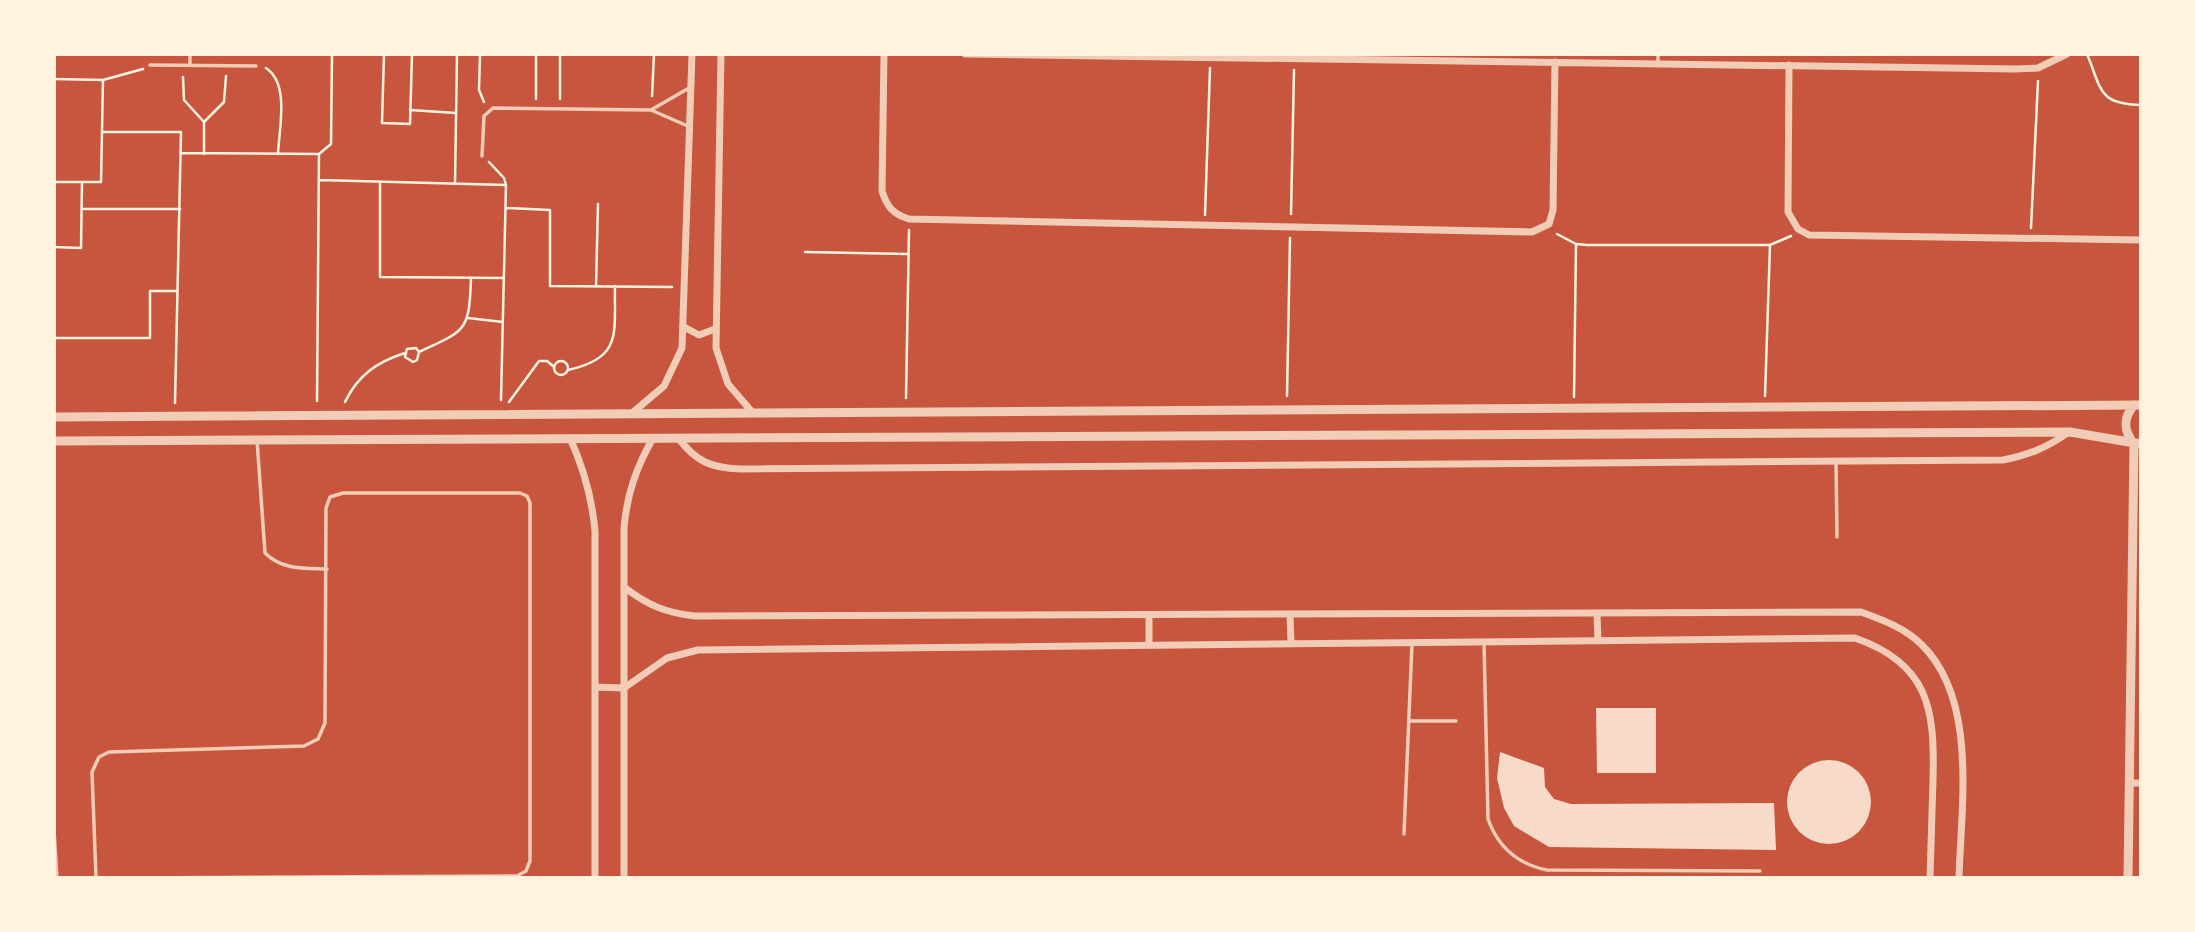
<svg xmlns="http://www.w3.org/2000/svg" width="2195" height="932" font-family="'Source Serif 4',serif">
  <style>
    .building { fill: #f7dbc8 }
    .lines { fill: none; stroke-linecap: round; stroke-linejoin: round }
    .path { stroke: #fff3e0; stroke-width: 2.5 }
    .service { stroke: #f1ccb7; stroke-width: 3.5 }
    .minor { stroke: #f1ccb7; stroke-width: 7 }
    .tertiary { stroke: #f1ccb7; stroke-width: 9 }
  </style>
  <rect width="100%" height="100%" fill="#c8553d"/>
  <path class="building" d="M 1596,708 L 1656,708 L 1656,773 L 1597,773 Z
    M 1500,752 L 1544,768 L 1545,787 L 1554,799 L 1571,804 L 1774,803 L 1776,850 L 1549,847 L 1514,826 L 1504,808 L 1497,778 Z
    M1787 802a42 42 0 1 1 84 0a42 42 0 1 1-84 0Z"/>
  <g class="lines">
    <path class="path" d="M 384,54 L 382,123 L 410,124 L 412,54
      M 480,54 L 479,90 L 484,102
      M 2087,54 C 2102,90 2098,104 2141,105
      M 266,68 C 290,84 279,128 278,154
      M 183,77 L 184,100 L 204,122
      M 54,79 L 103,80 L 101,182 L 54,182
      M 103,80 L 143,69
      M 652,96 L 654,54
      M 536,99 L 536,54
      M 560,99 L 560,54
      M 410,110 L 456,113
      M 102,132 L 181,132 L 175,403
      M 181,153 L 319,154 L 317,401
      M 204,154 L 204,122 L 224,102 L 226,76
      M 319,154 L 331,144 L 332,54
      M 489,162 L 504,178 L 506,185 L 501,400
      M 319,180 L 506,185
      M 380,182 L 380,277 L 504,278
      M 455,184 L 457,54
      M 506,208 L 550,210 L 550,286 L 672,287
      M 82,209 L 180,209
      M 1291,214 L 1294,70
      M 1205,215 L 1210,68
      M 2031,228 L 2038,81
      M 1557,234 L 1576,244 L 1587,245 L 1770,245 L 1791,236
      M 54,247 L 81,248 L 82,182
      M 805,252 L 908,254
      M 596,286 L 598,204
      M 468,318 L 503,322
      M 54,338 L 150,338 L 150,291 L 177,291
      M 419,352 L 416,348 L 407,349 L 405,357 L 413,362 L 417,360 L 419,352 C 466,330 469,332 471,279
      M554 368a7 7 0 1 1 14 0a7 7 0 1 1-14 0Z
      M 568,370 C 623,358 614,333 615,286
      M 1287,396 L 1290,238
      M 1765,396 L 1770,245
      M 1574,397 L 1576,244
      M 906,398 L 909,230
      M 345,402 C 358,375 377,362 405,353
      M 509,402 L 539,361 L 547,361 L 553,366"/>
    <path class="service" d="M 1658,63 L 1658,54
      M 150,65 L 256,66
      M 190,65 L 190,54
      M 651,110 L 689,88
      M 482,156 L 484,116 L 493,108 L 651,110 L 690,127
      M 257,440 L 265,553 C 282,570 304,568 327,569
      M 1836,462 L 1837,537
      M 1484,642 L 1488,819 C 1498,847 1517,864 1547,870 L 1760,871
      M 1410,721 L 1456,721
      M 54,830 L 57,878
      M 1404,834 L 1412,644
      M 96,878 L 92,772 L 99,757 L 109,752 L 304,746 L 318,739 L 325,723 L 326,508 L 330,497 L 343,493 L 520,493 L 527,496 L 530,503 L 530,861 L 526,871 L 517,876 L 127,878"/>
    <path class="minor" d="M 721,54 L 716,348 L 728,384 L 753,413
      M 884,54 L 882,191 C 887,207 893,214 909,219 L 1532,232 L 1549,224 L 1553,210 L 1555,62
      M 965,54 L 2015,69 L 2038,68 L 2067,54
      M 1789,65 L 1788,212 L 1798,229 L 1809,235 L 2141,240
      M 684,327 L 699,335 L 715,329
      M 631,414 L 664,386 L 682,348 L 692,54
      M 570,438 C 584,469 592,497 595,531 L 595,878
      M 678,438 C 696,461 710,468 740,469 L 2003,460 C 2029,455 2048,447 2069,432
      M 624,587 C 647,605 666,613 695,616 L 1861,612 C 1883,620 1905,628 1922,645 C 1978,700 1961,806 1959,878
      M 1597,613 L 1598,641
      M 1290,614 L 1291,643
      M 1149,615 L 1149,644
      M 595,687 L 624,688 L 667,658 L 698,650 L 1855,638 C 1929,664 1935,709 1933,780 C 1932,812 1931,845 1930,878
      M 2129,783 L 2141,783
      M 624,878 L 624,528 C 627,494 636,468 653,438"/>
    <path class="tertiary" d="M 54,417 L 2141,405
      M 54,441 L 2070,432 L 2141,444
      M 2128,878 L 2134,444 C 2123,430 2123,418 2134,405"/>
  </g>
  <rect width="2195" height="932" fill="none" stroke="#fff3e0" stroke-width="112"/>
</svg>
